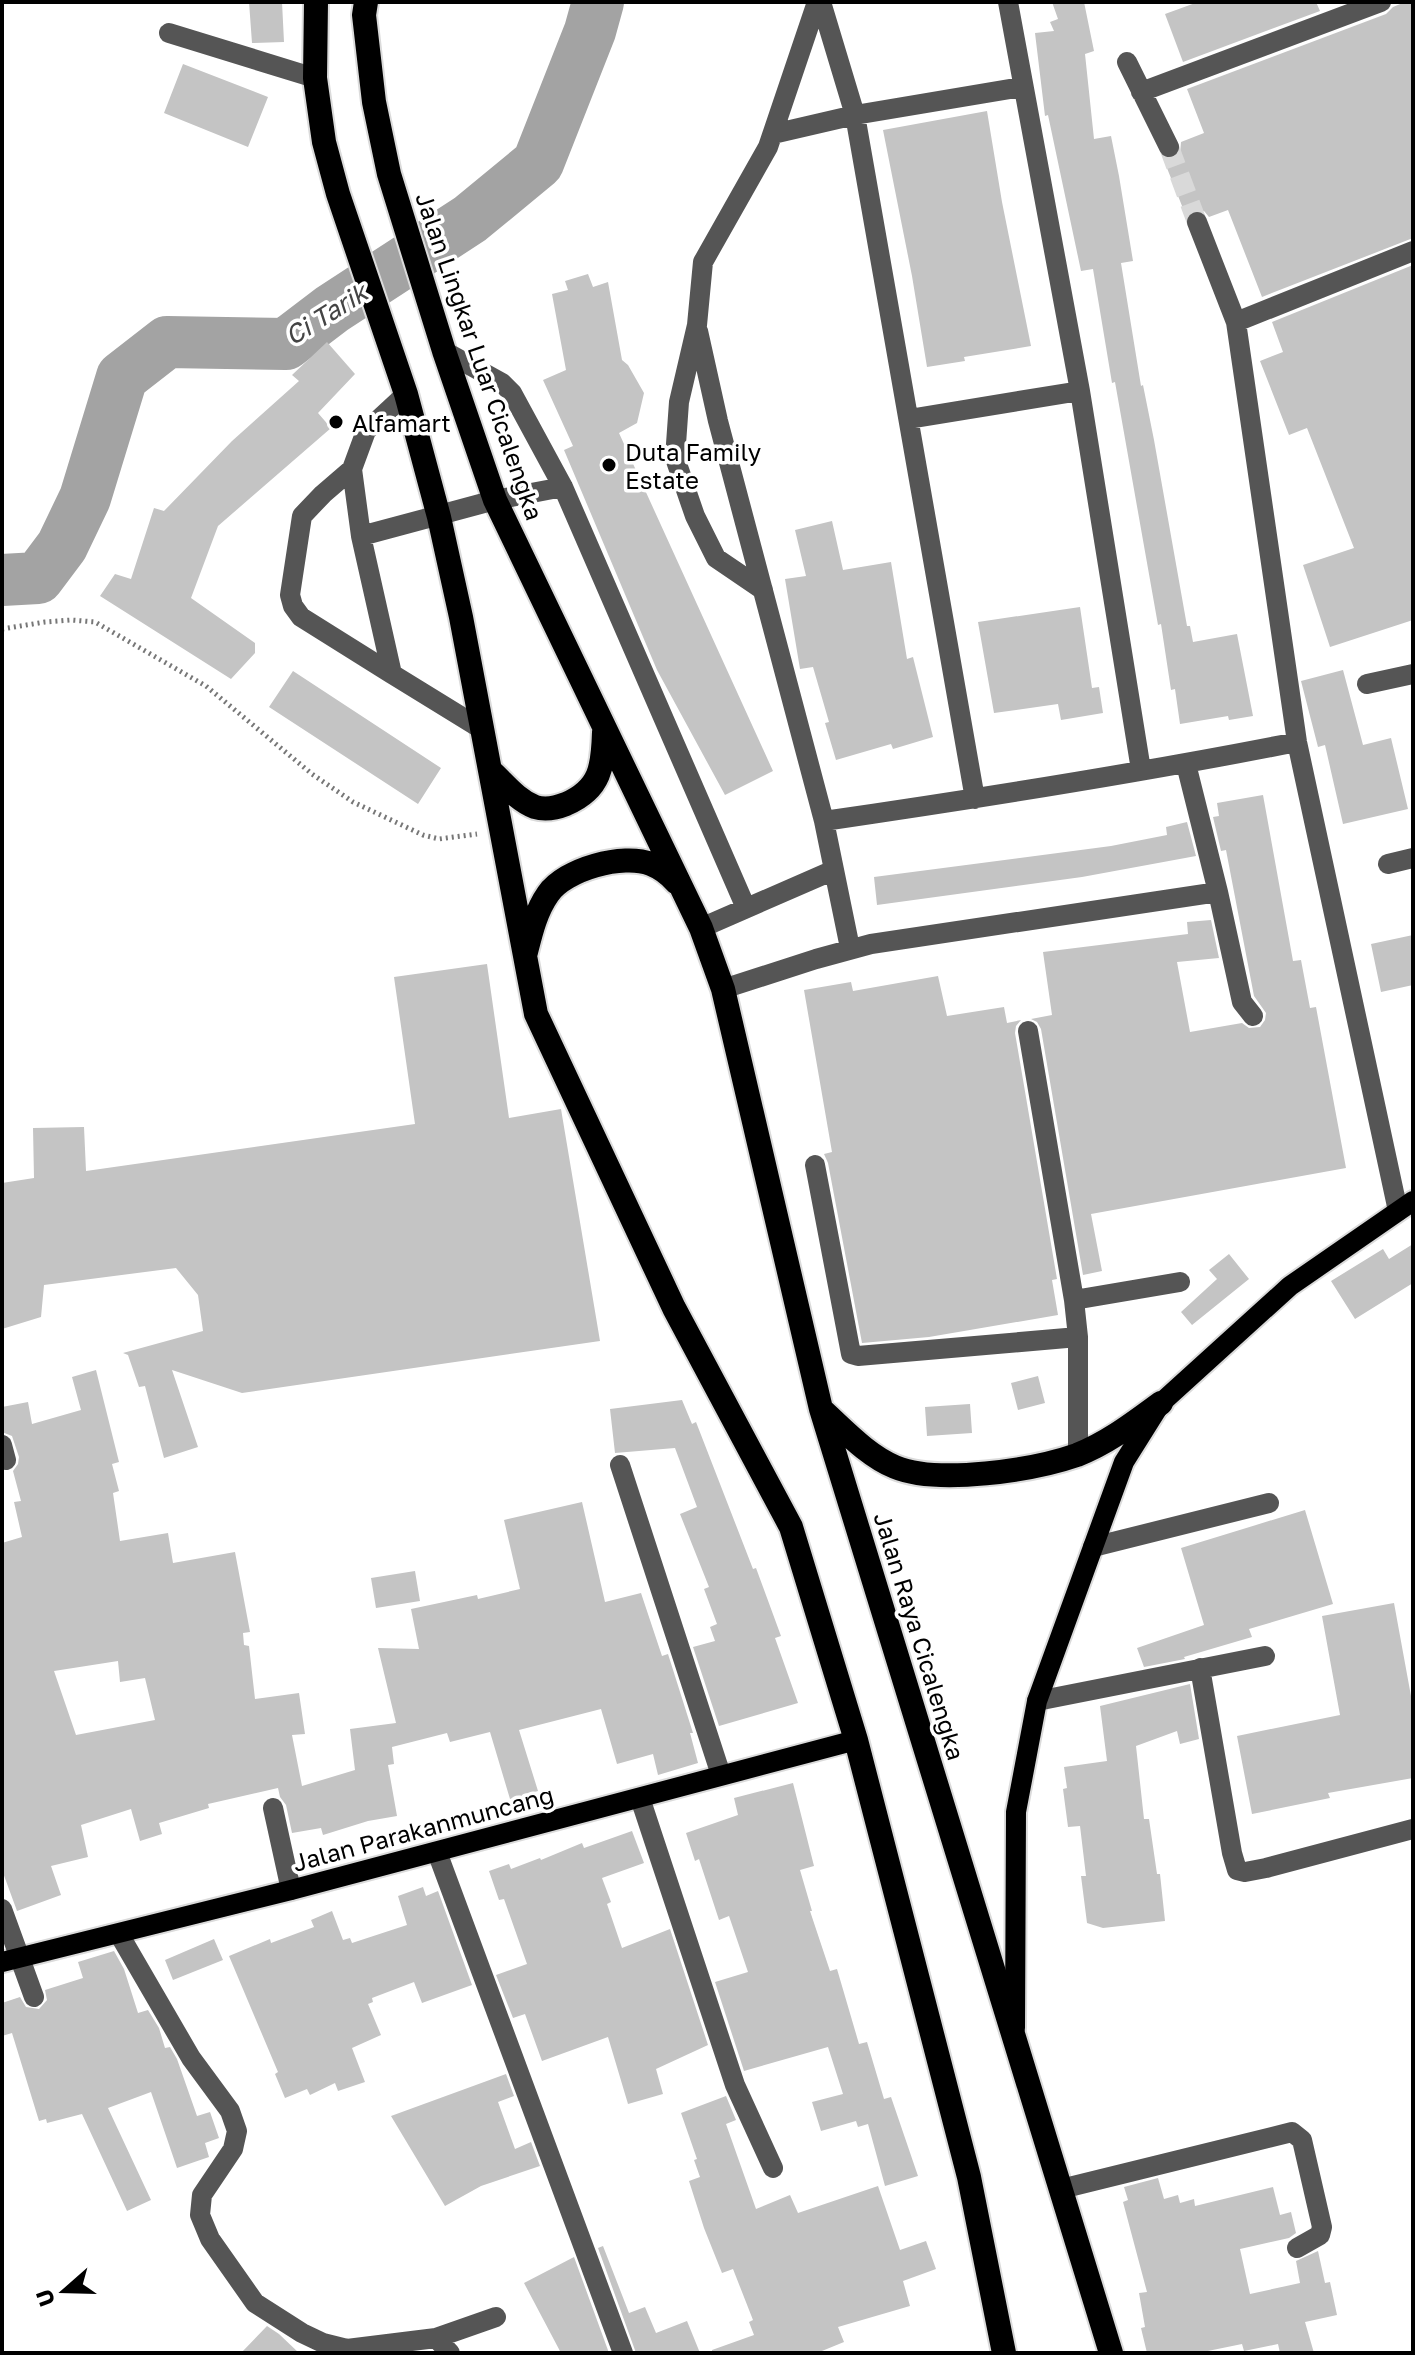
<svg xmlns="http://www.w3.org/2000/svg" width="1415" height="2355" font-family="'Golos Text',sans-serif">
  <style>
    .lines { fill: none; stroke-linecap: round; stroke-linejoin: round }
    .river { stroke: #a3a3a3; stroke-width: 52 }
    .building { fill: #c4c4c4; fill-rule: evenodd }
    .minor-tunnel { stroke: #d9d9d9; stroke-width: 20; stroke-dasharray: 20 10; stroke-linecap: butt }
    .major-casing { stroke: #dbdbdb; stroke-width: 24 }
    .highway-casing { stroke: #dbdbdb; stroke-width: 28 }
    .path { stroke: #777; stroke-width: 5; stroke-dasharray: 2 4; stroke-linecap: butt }
    .minor { stroke: #555; stroke-width: 20 }
    .major { stroke: #000; stroke-width: 20 }
    .highway { stroke: #000; stroke-width: 24 }
    .poi-dot { fill: #000; stroke: #fff; stroke-width: 3 }
    .labels { text-anchor: middle; dominant-baseline: central; stroke-width: 7; stroke-linejoin: round; paint-order: stroke }
    .street-label { font-size: 24px; fill: #000; stroke: #fff }
    .poi-label { font-size: 24px; fill: #000; stroke: #fff; text-anchor: start }
    .water-label { font-size: 26px; font-style: italic; fill: #444; stroke: #fff }
  </style>
  <rect width="100%" height="100%" fill="#fff"/>
  <g class="lines">
    <path class="river" d="M 2,580 L 38,578 L 62,546 L 85,498 L 122,377 L 167,342 L 286,344 L 332,309 L 470,219 L 538,163 L 590,31 L 598,2"/>
  </g>
  <path class="building" d="M 249,2 L 282,2 L 284,42 L 252,43 Z
    M 1052,2 L 1084,2 L 1094,51 L 1085,54 L 1094,139 L 1111,136 L 1119,176 L 1133,261 L 1121,263 L 1141,386 L 1143,385 L 1154,440 L 1187,626 L 1190,626 L 1193,642 L 1237,634 L 1253,716 L 1229,720 L 1228,716 L 1180,724 L 1175,689 L 1171,690 L 1161,624 L 1158,625 L 1115,382 L 1112,383 L 1093,269 L 1081,271 L 1048,115 L 1045,116 L 1035,33 L 1054,31 L 1050,22 L 1058,19 Z
    M 1198,2 L 1316,2 L 1320,11 L 1183,62 L 1165,14 Z
    M 1405,2 L 1413,2 L 1413,238 L 1262,297 L 1228,210 L 1209,217 L 1204,211 L 1193,210 L 1186,216 L 1163,158 L 1175,158 L 1180,154 L 1181,142 L 1204,133 L 1187,89 L 1386,14 L 1393,7 Z
    M 183,64 L 268,97 L 248,147 L 164,113 Z
    M 987,111 L 1002,202 L 1031,346 L 964,357 L 965,361 L 927,367 L 912,276 L 883,130 Z
    M 1413,265 L 1413,620 L 1330,647 L 1303,565 L 1354,548 L 1307,428 L 1289,435 L 1260,361 L 1283,352 L 1272,322 Z
    M 588,274 L 593,287 L 608,282 L 622,360 L 628,365 L 644,393 L 637,423 L 619,433 L 773,771 L 725,795 L 657,670 L 564,450 L 573,446 L 543,380 L 566,370 L 552,294 L 568,290 L 565,281 Z
    M 327,342 L 355,374 L 318,413 L 331,428 L 218,526 L 191,598 L 255,643 L 255,653 L 231,679 L 100,596 L 115,574 L 131,579 L 154,508 L 164,511 L 232,441 L 299,381 L 292,375 Z
    M 832,521 L 843,570 L 891,562 L 907,659 L 913,657 L 933,737 L 893,749 L 891,744 L 836,760 L 825,723 L 829,722 L 813,667 L 800,669 L 785,579 L 806,576 L 795,530 Z
    M 1080,607 L 1092,688 L 1099,687 L 1103,713 L 1061,720 L 1058,704 L 994,713 L 978,622 Z
    M 1343,670 L 1363,745 L 1391,738 L 1408,809 L 1343,824 L 1325,745 L 1318,747 L 1301,681 Z
    M 293,671 L 441,768 L 418,804 L 269,707 Z
    M 1263,795 L 1293,961 L 1301,960 L 1310,1008 L 1316,1007 L 1346,1168 L 1091,1214 L 1102,1271 L 1083,1275 L 1041,1029 L 1037,1022 L 1031,1019 L 1052,1015 L 1043,952 L 1188,934 L 1187,922 L 1211,920 L 1219,958 L 1177,962 L 1190,1032 L 1242,1023 L 1249,1028 L 1260,1027 L 1265,1020 L 1266,1013 L 1254,996 L 1226,850 L 1221,851 L 1213,817 L 1219,816 L 1217,803 Z
    M 1187,822 L 1196,856 L 1082,877 L 877,905 L 874,877 L 1111,846 L 1167,835 L 1166,827 Z
    M 1413,935 L 1413,985 L 1381,992 L 1371,944 Z
    M 487,964 L 509,1118 L 561,1109 L 600,1341 L 242,1393 L 172,1370 L 198,1447 L 164,1458 L 145,1386 L 139,1387 L 128,1355 L 123,1353 L 203,1331 L 198,1295 L 176,1268 L 44,1285 L 41,1317 L 2,1329 L 2,1183 L 34,1178 L 33,1128 L 84,1127 L 86,1171 L 415,1124 L 394,977 Z
    M 938,976 L 947,1016 L 1004,1007 L 1007,1023 L 1021,1020 L 1016,1026 L 1015,1033 L 1057,1279 L 1052,1280 L 1058,1315 L 929,1337 L 862,1343 L 828,1163 L 824,1154 L 832,1152 L 804,990 L 851,982 L 853,991 Z
    M 1413,1244 L 1413,1283 L 1355,1319 L 1331,1281 L 1383,1249 L 1389,1259 Z
    M 1229,1254 L 1249,1279 L 1192,1325 L 1181,1312 L 1217,1279 L 1209,1270 Z
    M 96,1370 L 119,1462 L 112,1464 L 119,1491 L 113,1493 L 120,1541 L 168,1533 L 173,1563 L 235,1552 L 250,1632 L 243,1633 L 244,1645 L 249,1646 L 255,1699 L 299,1693 L 305,1734 L 292,1735 L 302,1786 L 355,1770 L 350,1729 L 396,1723 L 378,1648 L 419,1649 L 411,1609 L 477,1595 L 478,1599 L 520,1589 L 504,1520 L 582,1502 L 605,1602 L 641,1593 L 662,1656 L 668,1654 L 693,1733 L 690,1733 L 698,1763 L 658,1775 L 653,1754 L 617,1764 L 601,1709 L 519,1730 L 538,1791 L 510,1799 L 490,1732 L 450,1742 L 447,1733 L 392,1747 L 394,1764 L 388,1765 L 397,1816 L 368,1821 L 323,1835 L 321,1828 L 292,1833 L 286,1805 L 280,1797 L 278,1788 L 208,1804 L 209,1808 L 159,1823 L 162,1834 L 140,1841 L 131,1809 L 81,1825 L 88,1857 L 51,1866 L 61,1895 L 17,1911 L 2,1870 L 2,1543 L 22,1537 L 14,1502 L 21,1501 L 13,1471 L 18,1464 L 19,1457 L 12,1436 L 2,1432 L 2,1407 L 28,1402 L 32,1424 L 81,1410 L 72,1377 ZM 118,1661 L 120,1682 L 145,1678 L 155,1720 L 76,1735 L 54,1671 Z
    M 1038,1376 L 1045,1403 L 1018,1410 L 1011,1383 Z
    M 682,1400 L 692,1424 L 696,1422 L 753,1569 L 756,1568 L 781,1636 L 775,1638 L 798,1703 L 719,1726 L 693,1647 L 715,1641 L 710,1627 L 717,1624 L 704,1589 L 709,1587 L 680,1514 L 697,1507 L 675,1448 L 615,1453 L 610,1409 Z
    M 970,1404 L 972,1433 L 927,1436 L 925,1407 Z
    M 1305,1510 L 1333,1604 L 1249,1629 L 1252,1637 L 1184,1657 L 1185,1659 L 1144,1667 L 1137,1648 L 1204,1625 L 1181,1548 Z
    M 415,1571 L 420,1601 L 376,1608 L 371,1578 Z
    M 1394,1603 L 1413,1707 L 1413,1778 L 1328,1793 L 1330,1798 L 1252,1814 L 1237,1736 L 1340,1715 L 1322,1616 Z
    M 1190,1684 L 1199,1739 L 1180,1744 L 1177,1731 L 1136,1746 L 1144,1819 L 1149,1819 L 1157,1874 L 1160,1874 L 1165,1921 L 1103,1928 L 1087,1923 L 1081,1876 L 1086,1876 L 1080,1826 L 1068,1827 L 1063,1789 L 1067,1788 L 1064,1767 L 1107,1761 L 1100,1706 Z
    M 793,1783 L 814,1866 L 800,1870 L 812,1911 L 810,1911 L 830,1971 L 837,1969 L 859,2044 L 867,2042 L 884,2099 L 891,2097 L 918,2176 L 885,2186 L 868,2124 L 858,2127 L 856,2121 L 821,2131 L 812,2102 L 843,2094 L 828,2047 L 744,2071 L 715,1982 L 748,1972 L 729,1916 L 719,1920 L 699,1859 L 695,1861 L 686,1833 L 738,1815 L 734,1798 Z
    M 632,1831 L 644,1863 L 602,1878 L 611,1902 L 607,1904 L 622,1948 L 670,1929 L 708,2045 L 656,2069 L 663,2094 L 628,2104 L 608,2037 L 542,2061 L 525,2014 L 513,2018 L 496,1975 L 527,1964 L 504,1899 L 499,1900 L 489,1871 L 509,1864 L 511,1869 L 540,1858 L 541,1860 L 582,1843 L 584,1848 Z
    M 423,1887 L 426,1896 L 438,1891 L 472,1985 L 422,2003 L 414,1982 L 372,1998 L 373,2002 L 368,2004 L 381,2035 L 352,2048 L 365,2082 L 338,2091 L 335,2083 L 310,2095 L 307,2089 L 285,2098 L 275,2074 L 278,2072 L 229,1956 L 270,1939 L 271,1943 L 314,1927 L 311,1920 L 332,1911 L 343,1940 L 350,1938 L 352,1943 L 407,1925 L 398,1896 Z
    M 214,1939 L 223,1960 L 173,1980 L 165,1960 Z
    M 114,1951 L 124,1969 L 138,2013 L 148,2010 L 159,2028 L 165,2048 L 170,2047 L 177,2059 L 197,2116 L 210,2112 L 219,2138 L 205,2143 L 209,2157 L 177,2168 L 151,2092 L 108,2108 L 151,2200 L 127,2211 L 82,2114 L 47,2123 L 46,2119 L 39,2121 L 12,2033 L 2,2036 L 2,2003 L 20,1997 L 26,2007 L 39,2009 L 47,2000 L 45,1990 L 83,1978 L 78,1962 Z
    M 506,2074 L 514,2096 L 498,2102 L 515,2149 L 531,2142 L 540,2166 L 481,2186 L 445,2206 L 391,2116 Z
    M 726,2096 L 736,2120 L 726,2124 L 756,2209 L 790,2195 L 798,2213 L 878,2186 L 900,2250 L 926,2241 L 936,2269 L 903,2281 L 910,2306 L 838,2327 L 844,2342 L 817,2353 L 712,2353 L 712,2350 L 754,2335 L 749,2322 L 753,2320 L 733,2269 L 722,2273 L 704,2228 L 689,2181 L 700,2177 L 694,2160 L 697,2159 L 681,2113 Z
    M 1158,2178 L 1164,2199 L 1178,2195 L 1180,2203 L 1194,2199 L 1195,2206 L 1273,2187 L 1280,2215 L 1291,2212 L 1296,2233 L 1289,2238 L 1240,2249 L 1250,2294 L 1300,2283 L 1296,2261 L 1318,2251 L 1325,2283 L 1330,2282 L 1337,2315 L 1305,2322 L 1314,2353 L 1280,2353 L 1278,2344 L 1244,2351 L 1242,2344 L 1198,2353 L 1147,2353 L 1141,2328 L 1145,2327 L 1139,2293 L 1147,2292 L 1123,2202 L 1128,2200 L 1124,2187 Z
    M 603,2246 L 629,2313 L 645,2307 L 656,2333 L 687,2321 L 700,2353 L 636,2353 L 598,2248 Z
    M 574,2257 L 609,2353 L 561,2353 L 524,2283 Z
    M 267,2326 L 279,2334 L 299,2353 L 241,2353 Z"/>
  <g class="lines">
    <path class="minor-tunnel" d="M 1169,147 L 1197,222"/>
    <defs>
      <path id="major" d="M 2,1962 L 291,1890 L 856,1740
        M 1015,2028 L 1016,1812 L 1037,1701 L 1124,1462 L 1161,1403 L 1290,1286 L 1413,1201"/>
      <path id="highway" d="M 316,2 L 315,78 L 324,142 L 338,194 L 406,394 L 439,517 L 461,617 L 536,1014 L 674,1308 L 791,1527 L 856,1740 L 969,2177 L 1004,2353
        M 366,2 L 364,15 L 374,102 L 389,174 L 444,351 L 495,500 L 701,928 L 723,989 L 821,1409 L 1111,2353
        M 491,771 C 505,784 517,800 535,807 C 545,810 556,808 566,804 C 601,789 603,766 604,732
        M 526,952 C 531,932 536,911 548,894 C 565,869 623,853 651,864 C 661,868 669,874 676,882
        M 823,1411 C 845,1431 868,1456 895,1467 C 938,1485 1034,1470 1077,1455 C 1108,1443 1135,1422 1161,1403"/>
    </defs>
    <use href="#major" class="major-casing"/>
    <use href="#highway" class="highway-casing"/>
    <path class="path" d="M 2,629 L 45,622 L 71,620 L 95,622 L 206,686 L 312,774 L 353,802 L 423,835 L 439,839 L 477,834"/>
    <path class="minor" d="M 821,2 L 855,115 L 975,799
      M 1008,2 L 1080,391 L 1141,770
      M 169,33 L 315,78
      M 1127,62 L 1169,147
      M 1141,92 L 1381,2
      M 773,134 L 855,115 L 1022,87
      M 1197,222 L 1236,322 L 1297,742 L 1398,1211
      M 1236,322 L 1413,251
      M 698,331 L 718,421 L 824,821 L 850,948
      M 444,351 L 502,383 L 512,393 L 563,487 L 746,908
      M 406,394 L 366,431 L 352,469 L 361,536 L 392,674 L 483,730
      M 909,419 L 1080,391
      M 352,469 L 323,494 L 302,516 L 290,595 L 293,606 L 301,617 L 392,674
      M 361,536 L 495,500 L 563,487
      M 763,590 L 716,558 L 695,516 L 675,458 L 679,402 L 697,325 L 703,262 L 768,147 L 817,2
      M 1367,684 L 1413,674
      M 1186,764 L 1218,892 L 1242,1002 L 1253,1016
      M 824,821 C 982,798 1140,773 1297,742
      M 1388,864 L 1413,858
      M 701,928 L 834,870
      M 723,989 L 816,959 L 871,944 L 1218,892
      M 1028,1031 L 1074,1300
      M 815,1165 L 851,1354 L 858,1356 L 1078,1337
      M 2,1445 L 6,1460
      M 1078,1454 L 1078,1337 L 1074,1300 L 1180,1282
      M 620,1465 L 721,1775
      M 1093,1547 L 1269,1503
      M 1200,1668 L 1232,1853 L 1237,1870 L 1245,1872 L 1266,1868 L 1413,1829
      M 1037,1701 L 1265,1656
      M 640,1798 L 735,2085 L 773,2168
      M 273,1808 L 291,1890
      M 437,1852 L 623,2353
      M 2,1909 L 34,1997
      M 119,1934 L 191,2058 L 230,2111 L 237,2131 L 233,2149 L 202,2195 L 200,2215 L 210,2239 L 255,2303 L 302,2333 L 323,2343 L 347,2349 L 436,2338 L 450,2353
      M 1061,2189 L 1292,2132 L 1302,2140 L 1322,2227 L 1320,2235 L 1297,2248
      M 436,2338 L 496,2317"/>
    <use href="#major" class="major"/>
    <use href="#highway" class="highway"/>
  </g>
  <g class="poi-dot">
    <circle cx="336" cy="422" r="8"/>
    <circle cx="609" cy="465" r="8"/>
  </g>
  <g class="labels">
    <g class="street-label">
      <text transform="translate(480 356) rotate(71)">Jalan Lingkar Luar Cicalengka</text>
      <text transform="translate(920 1636) rotate(73)">Jalan Raya Cicalengka</text>
      <text transform="translate(423 1828) rotate(-15)">Jalan Parakanmuncang</text>
    </g>
    <g class="poi-label">
      <text x="352" y="422">Alfamart</text>
      <text x="625" y="451">Duta Family<tspan x="625" dy="28">Estate</tspan></text>
    </g>
    <g class="water-label">
      <text transform="translate(326 314) rotate(-32)">Ci Tarik</text>
    </g>
  </g>
  <rect width="1415" height="2355" fill="none" stroke="#000000" stroke-width="8"/>
  <g transform="translate(64 2291) rotate(250)" stroke="#ffffff" stroke-width="6" paint-order="stroke">
  <path d="M0-6L14 30L0 20L-14 30Z" fill="#000000"/>
  <text y="-12" font-size="22" font-weight="bold" text-anchor="middle" fill="#000000">U</text>
  </g>
</svg>
